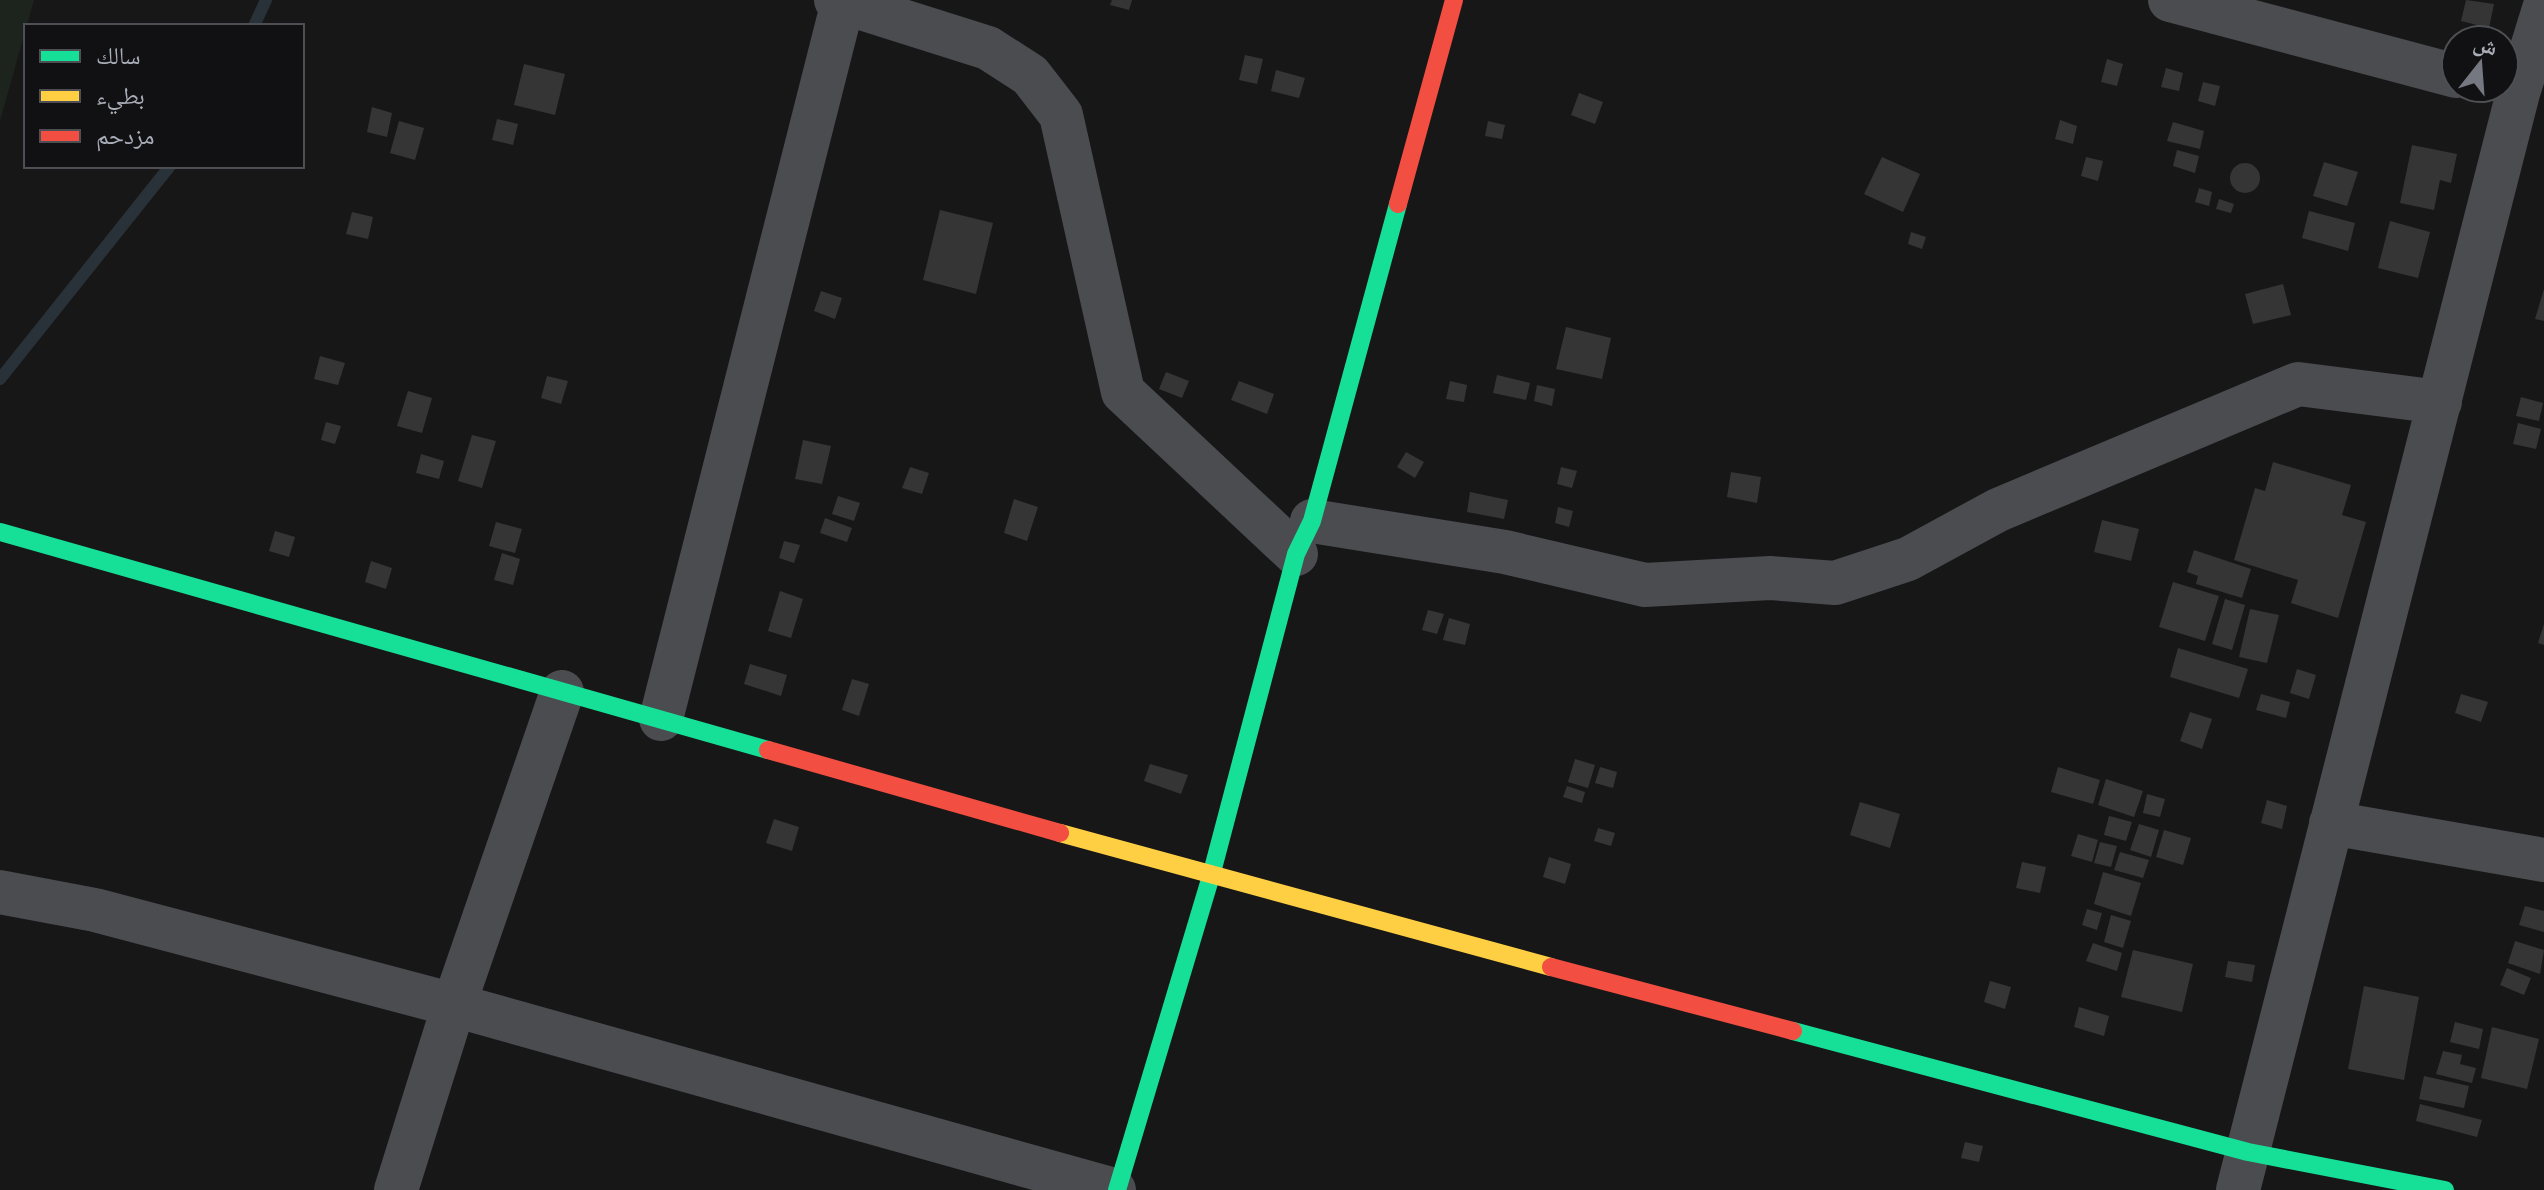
<svg xmlns="http://www.w3.org/2000/svg" width="2544" height="1190" font-family="'Archivo Narrow','Noto Naskh Arabic',sans-serif">
  <style>
    .green { fill: #1d241e }
    .lines { fill: none; stroke-linecap: round; stroke-linejoin: round }
    .stream { stroke: #2a3239; stroke-width: 12 }
    .building { fill: #353536 }
    .street { stroke: #4b4c50; stroke-width: 44 }
    .fast { stroke: #16e098; stroke-width: 18 }
    .slow { stroke: #ffcf43; stroke-width: 18 }
    .jam { stroke: #f24e42; stroke-width: 18 }
  </style>
  <rect width="100%" height="100%" fill="#171717"/>
  <path class="green" d="M 0,0 L 34,0 L 0,121 Z"/>
  <g class="lines">
    <path class="stream" d="M 254,26 L 266,0
      M 0,379 L 170,166"/>
  </g>
  <path class="building" d="M 1112,0 L 1132,0 L 1129,10 L 1110,5 Z
    M 2466,0 L 2494,4 L 2489,28 L 2461,21 Z
    M 1245,55 L 1263,59 L 1257,84 L 1239,80 Z
    M 2107,59 L 2123,64 L 2117,86 L 2101,82 Z
    M 524,64 L 565,74 L 555,115 L 514,105 Z
    M 2166,68 L 2183,73 L 2179,91 L 2161,87 Z
    M 1276,70 L 1305,78 L 1299,98 L 1271,91 Z
    M 2203,82 L 2220,86 L 2215,106 L 2198,101 Z
    M 1579,93 L 1603,102 L 1595,124 L 1571,115 Z
    M 372,107 L 392,113 L 387,137 L 367,132 Z
    M 497,119 L 518,124 L 513,145 L 492,140 Z
    M 2060,120 L 2077,126 L 2073,144 L 2055,139 Z
    M 399,121 L 424,128 L 415,160 L 390,153 Z
    M 1488,121 L 1505,125 L 1502,139 L 1485,136 Z
    M 2173,122 L 2204,131 L 2200,149 L 2167,141 Z
    M 2412,145 L 2457,154 L 2451,183 L 2440,180 L 2434,210 L 2400,203 Z
    M 2177,150 L 2199,156 L 2195,173 L 2173,166 Z
    M 1882,157 L 1920,174 L 1903,212 L 1864,194 Z
    M 2086,157 L 2103,161 L 2098,181 L 2081,176 Z
    M 2324,162 L 2358,172 L 2347,206 L 2313,196 Z
    M2230 178a15 15 0 1 1 30 0a15 15 0 1 1-30 0Z
    M 2199,188 L 2212,192 L 2209,206 L 2195,202 Z
    M 2219,199 L 2234,204 L 2231,213 L 2216,209 Z
    M 940,210 L 993,223 L 976,294 L 923,280 Z
    M 2309,211 L 2355,223 L 2348,251 L 2302,238 Z
    M 352,212 L 373,217 L 368,239 L 346,234 Z
    M 2390,221 L 2430,232 L 2418,278 L 2378,268 Z
    M 1911,232 L 1926,237 L 1922,249 L 1908,244 Z
    M 2283,284 L 2291,315 L 2253,324 L 2245,294 Z
    M 2544,289 L 2544,321 L 2535,319 Z
    M 821,291 L 842,298 L 835,319 L 814,311 Z
    M 1566,327 L 1611,338 L 1602,379 L 1556,369 Z
    M 320,356 L 345,363 L 338,385 L 314,379 Z
    M 1166,372 L 1189,381 L 1182,398 L 1159,389 Z
    M 1497,375 L 1530,383 L 1526,400 L 1493,393 Z
    M 547,376 L 568,381 L 561,404 L 541,398 Z
    M 1239,381 L 1274,394 L 1267,414 L 1231,400 Z
    M 1450,381 L 1467,385 L 1464,402 L 1446,399 Z
    M 1537,385 L 1555,389 L 1552,406 L 1534,401 Z
    M 408,391 L 432,398 L 422,433 L 397,426 Z
    M 2521,397 L 2543,403 L 2539,421 L 2516,416 Z
    M 326,422 L 341,426 L 335,444 L 321,440 Z
    M 2518,423 L 2541,429 L 2536,449 L 2513,444 Z
    M 472,435 L 496,441 L 482,488 L 458,481 Z
    M 803,440 L 831,446 L 822,484 L 795,479 Z
    M 1406,452 L 1424,462 L 1415,478 L 1397,467 Z
    M 421,454 L 444,461 L 439,479 L 416,473 Z
    M 2273,462 L 2351,485 L 2342,515 L 2366,522 L 2338,618 L 2291,603 L 2298,580 L 2234,560 L 2255,488 L 2265,491 Z
    M 910,467 L 929,473 L 922,494 L 902,488 Z
    M 1561,467 L 1577,471 L 1572,488 L 1557,484 Z
    M 1731,472 L 1761,477 L 1757,503 L 1727,497 Z
    M 1470,492 L 1508,500 L 1504,519 L 1467,512 Z
    M 838,496 L 860,503 L 854,521 L 832,514 Z
    M 1014,499 L 1038,507 L 1027,541 L 1004,533 Z
    M 1558,507 L 1573,511 L 1569,527 L 1555,523 Z
    M 825,518 L 852,528 L 847,542 L 820,533 Z
    M 2102,520 L 2139,529 L 2131,561 L 2094,552 Z
    M 496,522 L 522,529 L 515,553 L 489,546 Z
    M 275,531 L 295,537 L 289,557 L 269,551 Z
    M 784,541 L 800,545 L 794,563 L 779,558 Z
    M 2194,550 L 2251,569 L 2242,598 L 2196,584 L 2198,576 L 2187,572 Z
    M 502,553 L 520,559 L 513,585 L 494,580 Z
    M 371,561 L 392,568 L 386,589 L 365,582 Z
    M 2173,582 L 2219,596 L 2205,641 L 2159,627 Z
    M 780,591 L 803,599 L 791,638 L 768,631 Z
    M 2225,599 L 2245,605 L 2232,650 L 2212,644 Z
    M 2250,609 L 2279,615 L 2267,663 L 2239,657 Z
    M 1428,610 L 1444,614 L 1437,634 L 1422,630 Z
    M 1449,618 L 1470,624 L 1465,645 L 1443,640 Z
    M 2544,624 L 2544,645 L 2538,643 Z
    M 2178,648 L 2248,669 L 2239,698 L 2170,677 Z
    M 750,664 L 787,675 L 781,696 L 744,684 Z
    M 2297,669 L 2316,675 L 2309,699 L 2290,693 Z
    M 852,679 L 869,684 L 859,716 L 842,710 Z
    M 2261,694 L 2290,702 L 2286,718 L 2256,710 Z
    M 2461,694 L 2488,702 L 2481,722 L 2455,713 Z
    M 2190,712 L 2212,719 L 2202,749 L 2180,741 Z
    M 1575,759 L 1595,765 L 1588,788 L 1568,782 Z
    M 1150,764 L 1188,775 L 1181,794 L 1144,781 Z
    M 1600,767 L 1617,772 L 1613,788 L 1595,783 Z
    M 2058,767 L 2100,780 L 2093,804 L 2051,792 Z
    M 2106,779 L 2143,791 L 2134,817 L 2098,805 Z
    M 1567,786 L 1585,792 L 1582,803 L 1563,797 Z
    M 2147,794 L 2165,799 L 2160,817 L 2143,813 Z
    M 2267,800 L 2287,806 L 2282,829 L 2261,823 Z
    M 1860,802 L 1900,814 L 1890,848 L 1850,835 Z
    M 2109,816 L 2132,822 L 2126,841 L 2104,835 Z
    M 774,819 L 799,827 L 792,851 L 766,843 Z
    M 2139,824 L 2159,830 L 2151,857 L 2130,850 Z
    M 1598,828 L 1615,833 L 1611,846 L 1594,841 Z
    M 2164,830 L 2191,838 L 2183,865 L 2156,857 Z
    M 2078,834 L 2098,840 L 2092,862 L 2071,856 Z
    M 2100,842 L 2117,846 L 2111,867 L 2094,863 Z
    M 2120,852 L 2149,860 L 2143,878 L 2114,870 Z
    M 1549,857 L 1571,864 L 1565,884 L 1543,877 Z
    M 2022,862 L 2046,867 L 2040,893 L 2016,888 Z
    M 2103,872 L 2141,883 L 2131,916 L 2094,904 Z
    M 2525,906 L 2544,911 L 2544,932 L 2519,925 Z
    M 2087,909 L 2102,913 L 2097,930 L 2082,925 Z
    M 2111,915 L 2131,921 L 2123,948 L 2104,942 Z
    M 2515,941 L 2544,950 L 2540,974 L 2508,963 Z
    M 2093,943 L 2122,953 L 2117,971 L 2086,961 Z
    M 2133,950 L 2193,964 L 2182,1012 L 2121,997 Z
    M 2228,961 L 2255,965 L 2252,982 L 2225,977 Z
    M 2507,968 L 2531,978 L 2524,995 L 2500,985 Z
    M 1990,981 L 2011,987 L 2005,1009 L 1984,1002 Z
    M 2364,986 L 2419,997 L 2404,1080 L 2348,1069 Z
    M 2079,1007 L 2109,1016 L 2104,1036 L 2074,1027 Z
    M 2455,1022 L 2483,1029 L 2479,1049 L 2450,1042 Z
    M 2492,1027 L 2539,1039 L 2527,1089 L 2481,1078 Z
    M 2443,1051 L 2462,1055 L 2460,1064 L 2476,1068 L 2472,1083 L 2436,1074 Z
    M 2424,1076 L 2469,1086 L 2464,1108 L 2419,1099 Z
    M 2420,1104 L 2482,1120 L 2477,1137 L 2416,1121 Z
    M 1965,1142 L 1983,1146 L 1979,1162 L 1961,1158 Z"/>
  <g class="lines">
    <path class="street" d="M 836,0 L 988,48 L 1030,75 L 1061,115 L 1123,392 L 1296,554
      M 2170,0 L 2456,76
      M 1312,521 L 1505,552 L 1645,585 L 1770,578 L 1835,583 L 1908,559 L 1998,510 L 2298,384 L 2440,402
      M 661,719 L 843,2
      M 2331,823 L 2544,860
      M 0,892 L 95,910 L 454,1005 L 1114,1190
      M 396,1190 L 454,1005 L 562,692
      M 2238,1190 L 2518,93 L 2544,9"/>
    <path class="fast" d="M 0,532 L 768,750
      M 1793,1031 L 2248,1152 L 2445,1190
      M 1117,1190 L 1211,876 L 1296,554 L 1312,521 L 1398,204"/>
    <path class="slow" d="M 1060,833 L 1551,967"/>
    <path class="jam" d="M 1398,204 L 1454,0
      M 768,750 L 1060,833
      M 1551,967 L 1793,1031"/>
  </g>
  <rect x="24" y="24" width="280" height="144" fill="#111113" stroke="#4d4f55" stroke-width="2"/>
  <rect x="40" y="50" width="40" height="12" fill="#16e098" stroke="#4d4f55" stroke-width="2"/>
  <text x="96" y="64" font-size="24" fill="#a8adb8">سالك</text>
  <rect x="40" y="90" width="40" height="12" fill="#ffcf43" stroke="#4d4f55" stroke-width="2"/>
  <text x="96" y="104" font-size="24" fill="#a8adb8">بطيء</text>
  <rect x="40" y="130" width="40" height="12" fill="#f24e42" stroke="#4d4f55" stroke-width="2"/>
  <text x="96" y="144" font-size="24" fill="#a8adb8">مزدحم</text>
  <g transform="translate(2480 64) rotate(17)"><circle r="38" fill="#111113" stroke="#4d4f55" stroke-width="2"/>
  <path d="M0-6L14 30L0 20L-14 30Z" fill="#757880"/>
  <text y="-12" font-size="22" font-weight="bold" text-anchor="middle" fill="#a8adb8">ش</text>
  </g>
</svg>
